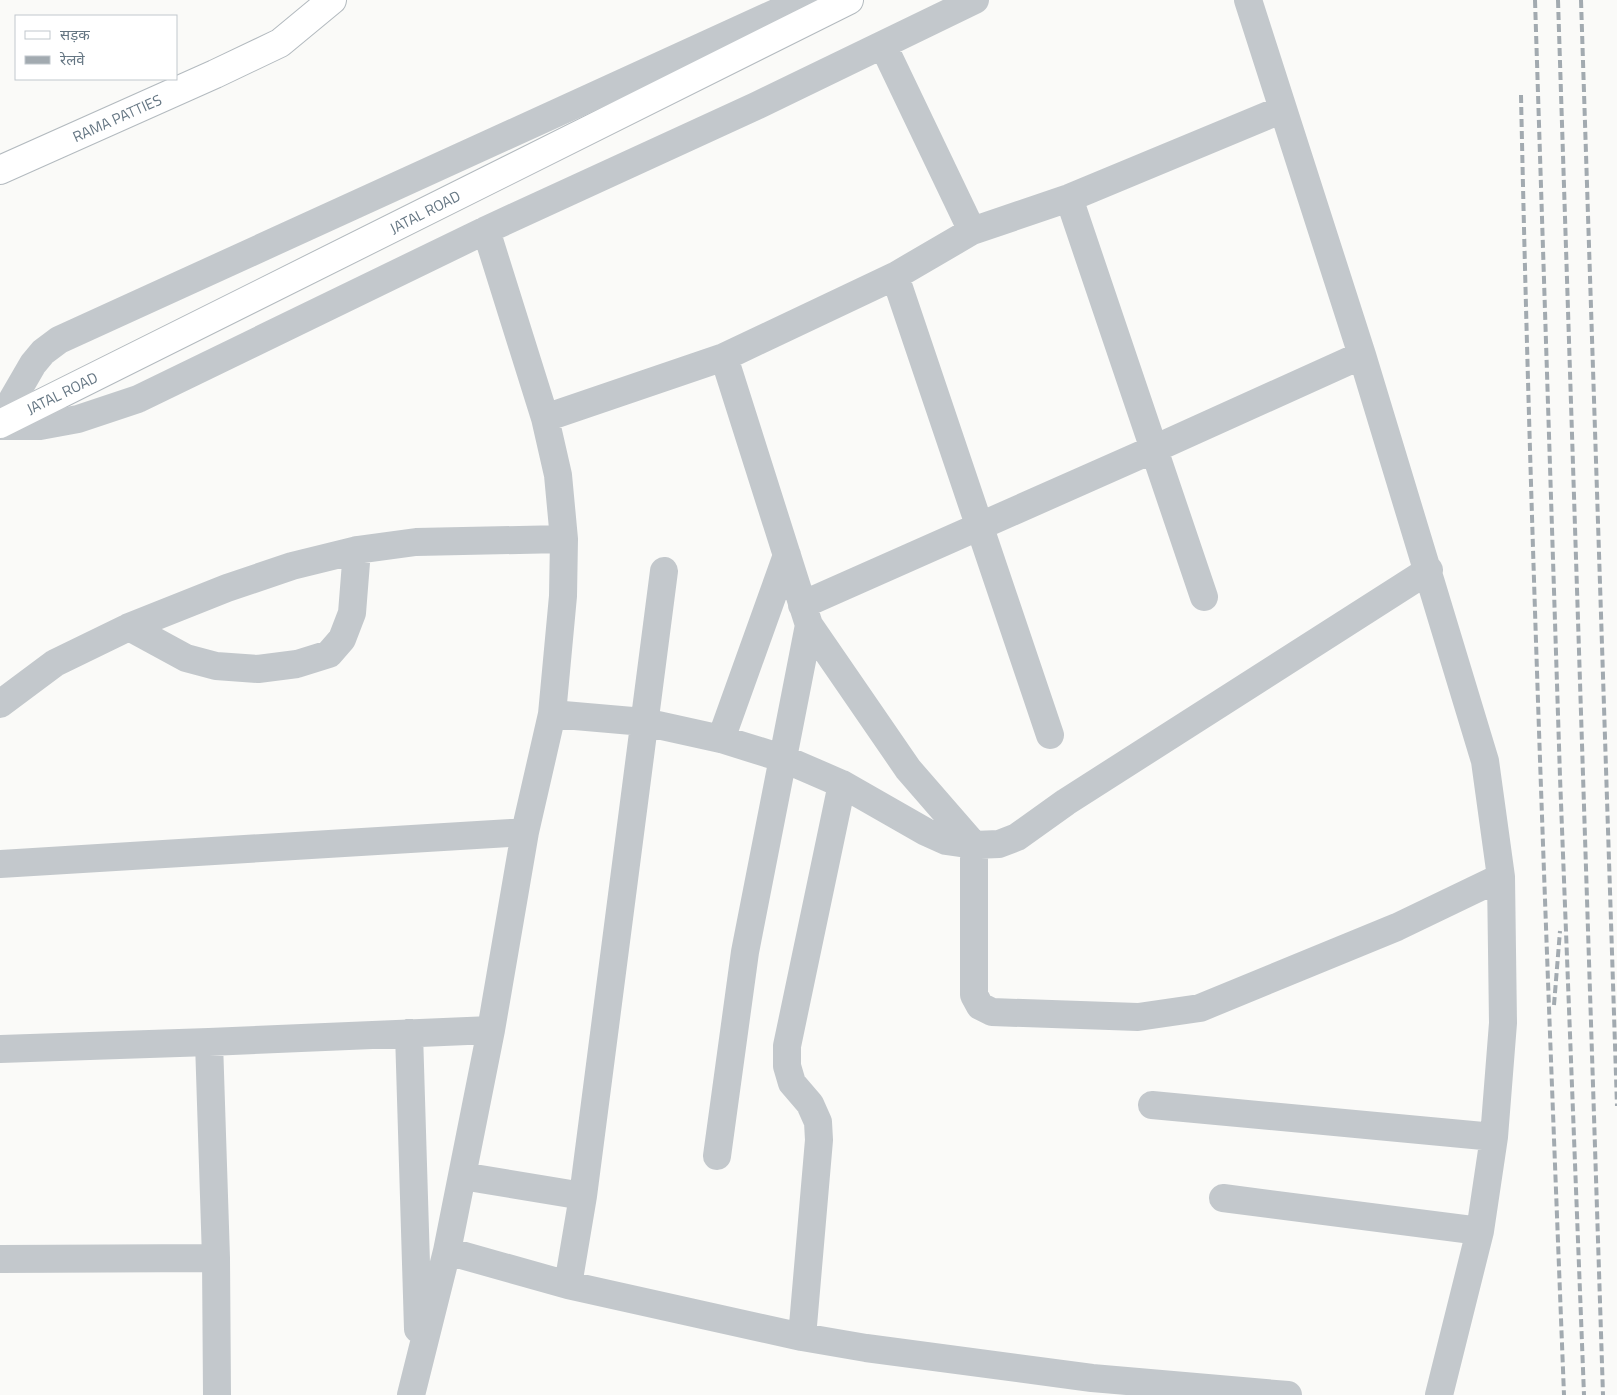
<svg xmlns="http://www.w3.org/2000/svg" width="1617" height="1395" font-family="'Titillium Web','Noto Sans Devanagari',sans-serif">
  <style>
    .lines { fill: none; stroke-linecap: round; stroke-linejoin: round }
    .secondary-casing { stroke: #b3babf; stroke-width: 30 }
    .street { stroke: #c3c8cc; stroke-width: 28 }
    .secondary { stroke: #fff; stroke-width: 28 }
    .rail { stroke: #a2aab0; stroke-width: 4; stroke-dasharray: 8 4; stroke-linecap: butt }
    .labels { text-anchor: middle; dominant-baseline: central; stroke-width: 5; stroke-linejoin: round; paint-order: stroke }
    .street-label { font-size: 15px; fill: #657683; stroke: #fff }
  </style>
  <rect width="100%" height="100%" fill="#fafaf8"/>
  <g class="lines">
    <defs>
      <path id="secondary" d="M 0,170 L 215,74 L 280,43 L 332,0
        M 0,424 L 849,0"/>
    </defs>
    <use href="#secondary" class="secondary-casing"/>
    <path class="street" d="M 1248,0 L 1362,355 L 1485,761 L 1501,877 L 1503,1023 L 1494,1137 L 1480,1231 L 1439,1395
      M 883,45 L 972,231
      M 1069,198 L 1204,597
      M 895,276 L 1050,735
      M 724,357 L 809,625 L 908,769 L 974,845 L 974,995 L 980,1006 L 992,1012 L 1138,1017 L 1200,1008 L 1397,927 L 1501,877
      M 545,418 L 724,357 L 895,276 L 972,231 L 1069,198 L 1283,109
      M 0,421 L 33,364 L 43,352 L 59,340 L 804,0
      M 0,426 L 40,426 L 78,419 L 138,399 L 486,230 L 756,106 L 975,0
      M 802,605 L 1154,449 L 1362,355
      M 129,627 L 186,658 L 216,666 L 258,669 L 297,664 L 329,654 L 342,639 L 352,613 L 357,550
      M 0,704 L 55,663 L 129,627 L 227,588 L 292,566 L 357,550 L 416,542 L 564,539
      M 552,714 L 644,722 L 721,739 L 782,758 L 842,784 L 926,832 L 946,841 L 974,845 L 999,844 L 1017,837 L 1066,802 L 1429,570
      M 721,739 L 787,555
      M 0,864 L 525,832
      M 409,1033 L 418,1329
      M 209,1042 L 216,1258 L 217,1395
      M 0,1049 L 209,1042 L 491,1030
      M 1152,1105 L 1494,1137
      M 717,1156 L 745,952 L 809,625
      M 462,1176 L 583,1196
      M 1223,1198 L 1480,1231
      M 447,1251 L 568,1285 L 802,1337 L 866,1348 L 1092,1378 L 1288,1395
      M 0,1259 L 216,1258
      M 568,1285 L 583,1196 L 664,571
      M 802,1337 L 819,1140 L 818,1122 L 810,1104 L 792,1083 L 787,1066 L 787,1046 L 842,784
      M 411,1395 L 447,1251 L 491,1030 L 525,832 L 552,714 L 563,596 L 564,539 L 558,475 L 545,418 L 486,230"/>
    <use href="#secondary" class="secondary"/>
    <path class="rail" d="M 1535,0 L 1560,777 L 1584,1395
      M 1558,0 L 1603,1395
      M 1581,0 L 1617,1106
      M 1521,95 C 1530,528 1547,962 1564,1395
      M 1554,1005 L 1560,931"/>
  </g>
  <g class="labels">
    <g class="street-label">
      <text transform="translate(117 118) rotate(-24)">RAMA PATTIES</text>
      <text transform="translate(425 212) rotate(-27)">JATAL ROAD</text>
      <text transform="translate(62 393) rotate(-26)">JATAL ROAD</text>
    </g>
  </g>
  <rect x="15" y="15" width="162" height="65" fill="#ffffff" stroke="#c1c8cd"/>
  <rect x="25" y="31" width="25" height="8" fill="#ffffff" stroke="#c1c8cd"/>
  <text x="60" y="40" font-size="15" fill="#657683">सड़क</text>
  <rect x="25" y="56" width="25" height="8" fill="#a2aab0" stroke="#c1c8cd"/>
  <text x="60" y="65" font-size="15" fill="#657683">रेलवे</text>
</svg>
